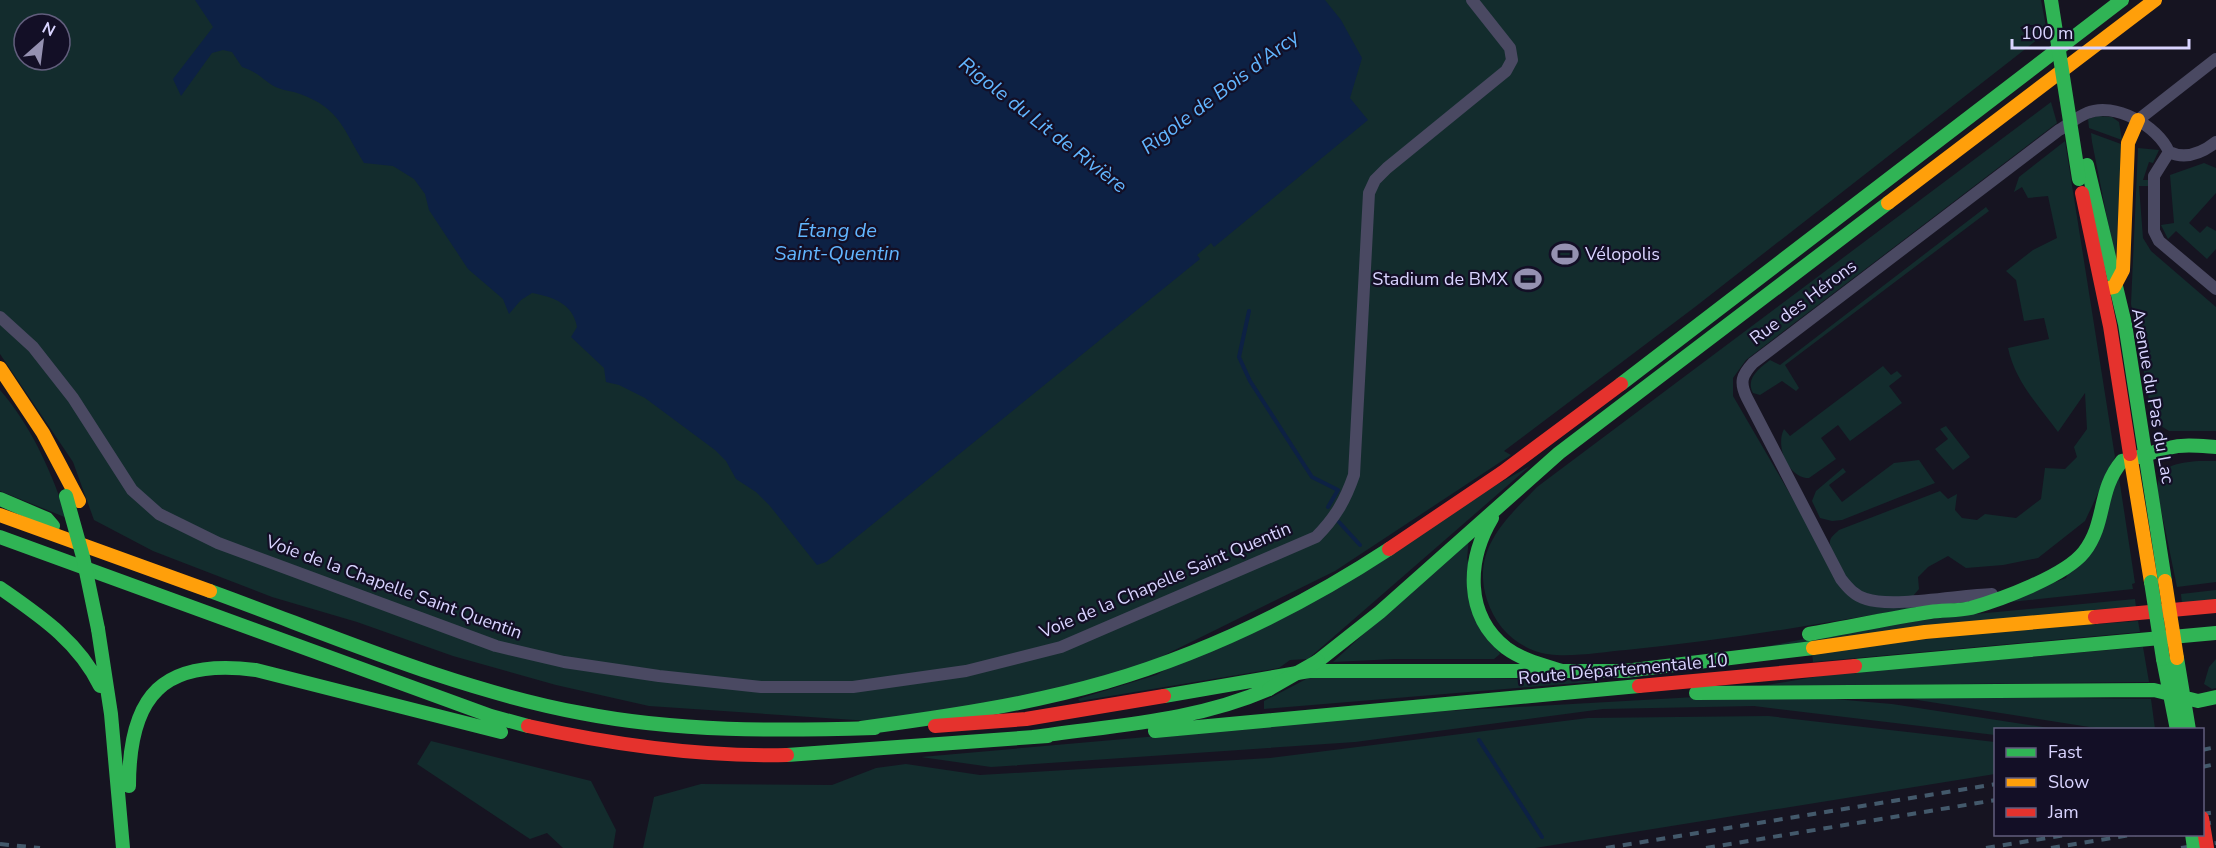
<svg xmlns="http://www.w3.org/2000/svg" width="2216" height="848" font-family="'Nunito Sans',sans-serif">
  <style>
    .green { fill: #132c2d; fill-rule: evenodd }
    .water { fill: #0d2144 }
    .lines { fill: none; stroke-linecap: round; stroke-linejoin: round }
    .stream { stroke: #0d2144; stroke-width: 4 }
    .street { stroke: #4a4962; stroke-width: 12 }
    .fast { stroke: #30b455; stroke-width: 14 }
    .slow { stroke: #ff9f0a; stroke-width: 14 }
    .jam { stroke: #e5322d; stroke-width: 14 }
    .rail { stroke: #43596b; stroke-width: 4; stroke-dasharray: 9 8; stroke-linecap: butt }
    .fast-bridge { stroke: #30b455; stroke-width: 14 }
    .slow-bridge { stroke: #ff9f0a; stroke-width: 14 }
    .jam-bridge { stroke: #e5322d; stroke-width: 14 }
    .labels { text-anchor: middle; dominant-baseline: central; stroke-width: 4.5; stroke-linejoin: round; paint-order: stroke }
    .poi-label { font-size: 18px; fill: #d9d4ff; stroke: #130f26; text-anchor: start }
    .street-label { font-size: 18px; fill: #d9d4ff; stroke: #130f26 }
    .water-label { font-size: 20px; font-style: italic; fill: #62b6ff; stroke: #130f26 }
  </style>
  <rect width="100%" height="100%" fill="#161421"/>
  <path class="green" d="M 0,0 L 2041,0 L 2047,32 L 1695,307 L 1504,451 L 1511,455 L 1335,571 L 1104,685 L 929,725 L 649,706 L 556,685 L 453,656 L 357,622 L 272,597 L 153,551 L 94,520 L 73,462 L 0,354 ZM 24,24 L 60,24 L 60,60 L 24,60 Z
    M 2051,102 L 2057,123 L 1746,360 L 1733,378 L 1733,396 L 1847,592 L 1859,601 L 1973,598 C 1857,617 1742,639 1626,650 C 1601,652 1559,660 1535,651 C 1511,642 1495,624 1487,600 C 1471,550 1505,520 1537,487 Z
    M 2098,116 L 2112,117 L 2119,122 L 2122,140 L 2089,128 L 2088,119 Z
    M 2091,133 L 2121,144 L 2116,263 L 2092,142 Z
    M 2065,141 L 2115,457 L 2085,521 L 2038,558 L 2003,565 L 1966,568 L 1948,556 L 1928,567 L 1918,577 L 1919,589 L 1913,596 C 1897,598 1876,601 1861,593 C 1851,587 1828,552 1830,541 C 1831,536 1835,534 1839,530 L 1940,491 L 1948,499 L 1957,494 L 1955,510 L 1962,518 L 1977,520 L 1985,514 L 2016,518 L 2041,499 L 2045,468 L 2065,469 L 2077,457 L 2074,447 L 2087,429 L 2085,393 L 2058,432 C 2038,405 2015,381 2008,348 L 2049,339 L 2044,318 L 2024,321 L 2016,280 L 2006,271 L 2033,250 L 2057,238 L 2048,196 L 2028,198 L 2022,187 L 2014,192 L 2019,177 Z
    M 2138,148 L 2159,150 L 2153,163 L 2149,162 L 2143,180 L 2148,180 L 2148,186 L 2139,186 L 2143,238 L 2151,251 L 2216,307 L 2216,431 L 2169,431 L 2153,421 L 2131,304 Z
    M 2204,163 L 2216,168 L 2216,193 L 2189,223 L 2200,233 L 2207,226 L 2216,231 L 2216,249 L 2207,259 L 2176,231 L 2168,239 L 2161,225 L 2174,223 L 2170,175 Z
    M 1986,207 L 1989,211 L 1785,365 L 1799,388 L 1796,391 L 1782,381 L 1760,395 L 1753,393 C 1745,378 1760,368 1770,360 L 1780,365 Z
    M 1883,366 L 1891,375 L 1897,371 L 1902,376 L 1889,386 L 1902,403 L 1850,441 L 1838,425 L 1821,438 L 1836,459 L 1809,478 C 1788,478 1775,446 1784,429 L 1790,436 Z
    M 0,390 C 32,427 51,471 67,518 L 0,491 Z
    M 1946,426 L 1970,457 L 1953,470 L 1935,449 L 1948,439 L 1940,429 Z
    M 1919,460 L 1935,483 L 1842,520 L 1832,521 L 1820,518 L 1812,501 L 1816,491 L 1843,468 L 1846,472 L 1829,485 L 1842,502 L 1894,463 Z
    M 2199,461 L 2216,461 L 2216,582 L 2177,587 L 2157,490 C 2159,464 2177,463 2199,461 Z
    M 1530,466 L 1308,659 L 1290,660 L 1279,668 L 1080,701 L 1078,699 L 1156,675 Z
    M 2118,471 L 2135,583 L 2132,584 L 2133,589 L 2001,603 L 2066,578 Z
    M 1469,537 L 1467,559 L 1500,654 L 1494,659 L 1395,659 L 1333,662 Z
    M 2216,590 L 2216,600 L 2182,604 L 2181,594 Z
    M 2135,599 L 2136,607 L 1740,652 L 1848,630 L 1965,615 Z
    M 2138,621 L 2140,632 L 1813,662 L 1812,653 L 1986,632 Z
    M 2143,647 L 2149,682 L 1761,686 L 1832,674 Z
    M 2216,659 L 2216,688 L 2212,689 L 2204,684 L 2209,667 Z
    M 1312,676 L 1417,676 L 1602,681 L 1264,709 L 1264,701 Z
    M 1713,696 L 1834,699 L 1892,704 L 2056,729 L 1996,730 L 1995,735 L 1754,706 L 1603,709 L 1355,742 L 991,767 L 921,757 L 1429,712 Z
    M 1892,696 L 2151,699 L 2155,729 L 2102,729 Z
    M 1768,716 L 1995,742 L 1995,774 L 1535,848 L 643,848 L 654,797 L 701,784 L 832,785 L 876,768 L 906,764 L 980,775 L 1270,758 L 1588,718 Z
    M 431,741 L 591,781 L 616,830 L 613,848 L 563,848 L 547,833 L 530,839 L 417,764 Z"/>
  <path class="water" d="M 195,0 L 1325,0 L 1341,20 L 1362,58 L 1350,98 L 1368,120 L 1214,247 L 1211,243 L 1197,255 L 1200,259 L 826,562 L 817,565 L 770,506 L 756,492 L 736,479 L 726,461 L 715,450 L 645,398 L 619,385 L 606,382 L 604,368 L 571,337 L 577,327 C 573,304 554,297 532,293 L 521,300 L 509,314 L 503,299 L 468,269 L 429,210 L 425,194 L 414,179 L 393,166 L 364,163 C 344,131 340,108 300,94 C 293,91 285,91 278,88 C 265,83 261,73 242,67 L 232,52 L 223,50 L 212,53 L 181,96 L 173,79 L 213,27 Z"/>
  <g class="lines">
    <path class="stream" d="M 1249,311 L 1239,357 L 1250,381 L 1312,477 L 1338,490 L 1328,507
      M 1339,522 L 1360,545
      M 1479,740 L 1542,837"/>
    <path class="street" d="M 2138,120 L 2216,59
      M 2169,152 L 2154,176 L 2154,231 L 2159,241 L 2216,289
      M 0,317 L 33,347 L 73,398 L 132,490 L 159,514 L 218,543 L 496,646 L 564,662 L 659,676 L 761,687 L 853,687 L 966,671 L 1061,647 L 1316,537 C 1335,518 1345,501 1354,475 L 1369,193 L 1375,180 L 1387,168 L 1506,71 L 1512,60 L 1510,48 L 1472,0
      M 1992,594 C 1960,595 1893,608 1866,599 C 1855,596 1848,588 1841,579 L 1747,398 C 1739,382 1742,375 1753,363 L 2059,130 C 2068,125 2077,117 2087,113 C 2114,101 2158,126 2169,152 C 2186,160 2202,153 2216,142"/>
    <path class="fast" d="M 2087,165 L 2125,324 L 2165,581
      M 1621,384 L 2122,0
      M 0,499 L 47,519 L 53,526
      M 1492,518 C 1467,560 1464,615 1506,648 C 1522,660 1543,665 1562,671
      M 0,537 L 491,716 L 528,726
      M 0,588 C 40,616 78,641 100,686
      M 210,591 C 331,635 453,689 581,713 C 678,732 777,731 875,728
      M 98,629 L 111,714 L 123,848
      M 1809,634 C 1849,627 1890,618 1930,612 C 1943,610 1958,611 1971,608 C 2002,599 2065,576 2084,552 C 2107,522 2097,491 2122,461 C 2140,458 2152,452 2168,448 C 2184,444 2200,446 2216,447
      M 2177,658 L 2189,730
      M 2163,659 L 2177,730
      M 1318,661 L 1380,612 L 1559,453 L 1888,203
      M 1855,666 L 2216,633
      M 1696,693 L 2154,690 L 2198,701 L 2216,697
      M 1164,696 L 1309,671 L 1625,671 L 1813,648
      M 861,728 C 943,717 1026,705 1106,682 C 1205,653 1302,606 1389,549
      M 1155,731 L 1639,686
      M 1033,737 C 1114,725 1193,722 1269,689
      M 787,755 L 1048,736
      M 129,786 C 129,695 163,658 256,670 L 501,732"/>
    <path class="slow" d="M 1888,203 L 2155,0
      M 2109,288 L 2114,287 L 2123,270 L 2128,143 L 2138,120
      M 0,368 L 43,433 L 79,501
      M 2130,454 L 2151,582
      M 0,515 L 210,591
      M 1813,648 L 1925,632 L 2095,617"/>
    <path class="jam" d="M 2082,193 L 2110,326 L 2130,454
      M 1389,549 L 1503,472 L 1621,384
      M 2095,617 L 2216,606
      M 1639,686 L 1855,666
      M 528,726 C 614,745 699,757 787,755
      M 935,726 L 1026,719 L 1164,696"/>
    <path class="rail" d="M 2202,750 L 2216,747
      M 2202,767 L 2216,764
      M 2202,814 L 2216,812
      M 2202,824 L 2216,822
      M 0,844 L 40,848
      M 1606,848 L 1996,784
      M 1706,848 L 1996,800
      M 1986,848 L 2072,834
      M 2051,848 L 2137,834
      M 2181,848 L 2216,843"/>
    <path class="fast-bridge" d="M 2051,0 L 2079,179
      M 66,496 L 83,557 L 98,629
      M 2151,582 L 2163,659
      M 1269,689 L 1318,661
      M 2192,834 L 2194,848"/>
    <path class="slow-bridge" d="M 2165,581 L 2177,658"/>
    <path class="jam-bridge" d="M 2202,818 L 2207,848"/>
  </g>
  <defs>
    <symbol id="stadium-bare" viewBox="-9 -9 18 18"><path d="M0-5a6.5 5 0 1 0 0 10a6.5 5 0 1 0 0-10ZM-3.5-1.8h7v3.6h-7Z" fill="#9591b1" stroke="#130f26" stroke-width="2.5" paint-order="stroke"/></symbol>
  </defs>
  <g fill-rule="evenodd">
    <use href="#stadium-bare" x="1546" y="235" width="38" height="38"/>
    <use href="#stadium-bare" x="1509" y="260" width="38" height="38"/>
  </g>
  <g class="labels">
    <g class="poi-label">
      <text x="1585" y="254">Vélopolis</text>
      <text x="1508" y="279" text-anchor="end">Stadium de BMX</text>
    </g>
    <g class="street-label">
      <text transform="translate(1803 302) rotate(-37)">Rue des Hérons</text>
      <text transform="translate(2153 396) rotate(80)">Avenue du Pas du Lac</text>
      <text transform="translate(1165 580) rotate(-23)">Voie de la Chapelle Saint Quentin</text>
      <text transform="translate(394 587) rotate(20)">Voie de la Chapelle Saint Quentin</text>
      <text transform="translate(1623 669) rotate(-5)">Route Départementale 10</text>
    </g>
    <g class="water-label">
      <text transform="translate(1220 92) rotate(-37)">Rigole de Bois d'Arcy</text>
      <text transform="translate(1043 125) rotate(38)">Rigole du Lit de Rivière</text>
      <text x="837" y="230">Étang de<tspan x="837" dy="23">Saint-Quentin</tspan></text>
    </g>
  </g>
  <rect x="1994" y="728" width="210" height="108" fill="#130f26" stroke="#625e7d" stroke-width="1.5"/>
  <rect x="2006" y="748" width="30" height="9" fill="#30b455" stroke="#625e7d" stroke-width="1.5"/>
  <text x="2048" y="758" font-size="18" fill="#d9d4ff">Fast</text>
  <rect x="2006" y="778" width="30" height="9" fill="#ff9f0a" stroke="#625e7d" stroke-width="1.5"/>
  <text x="2048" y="788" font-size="18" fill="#d9d4ff">Slow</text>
  <rect x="2006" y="808" width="30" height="9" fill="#e5322d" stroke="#625e7d" stroke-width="1.5"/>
  <text x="2048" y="818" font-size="18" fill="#d9d4ff">Jam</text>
  <g transform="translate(42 42) rotate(28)"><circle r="28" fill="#130f26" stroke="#625e7d" stroke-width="1.5"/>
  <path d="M0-4.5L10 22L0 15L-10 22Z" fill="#9591b1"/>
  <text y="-9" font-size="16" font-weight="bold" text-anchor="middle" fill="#d9d4ff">N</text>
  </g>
  <path d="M2012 39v9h177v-9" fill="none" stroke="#d9d4ff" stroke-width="3"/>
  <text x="2021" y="39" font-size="18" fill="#d9d4ff" stroke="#130f26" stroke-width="4.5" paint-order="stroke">100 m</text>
</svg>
